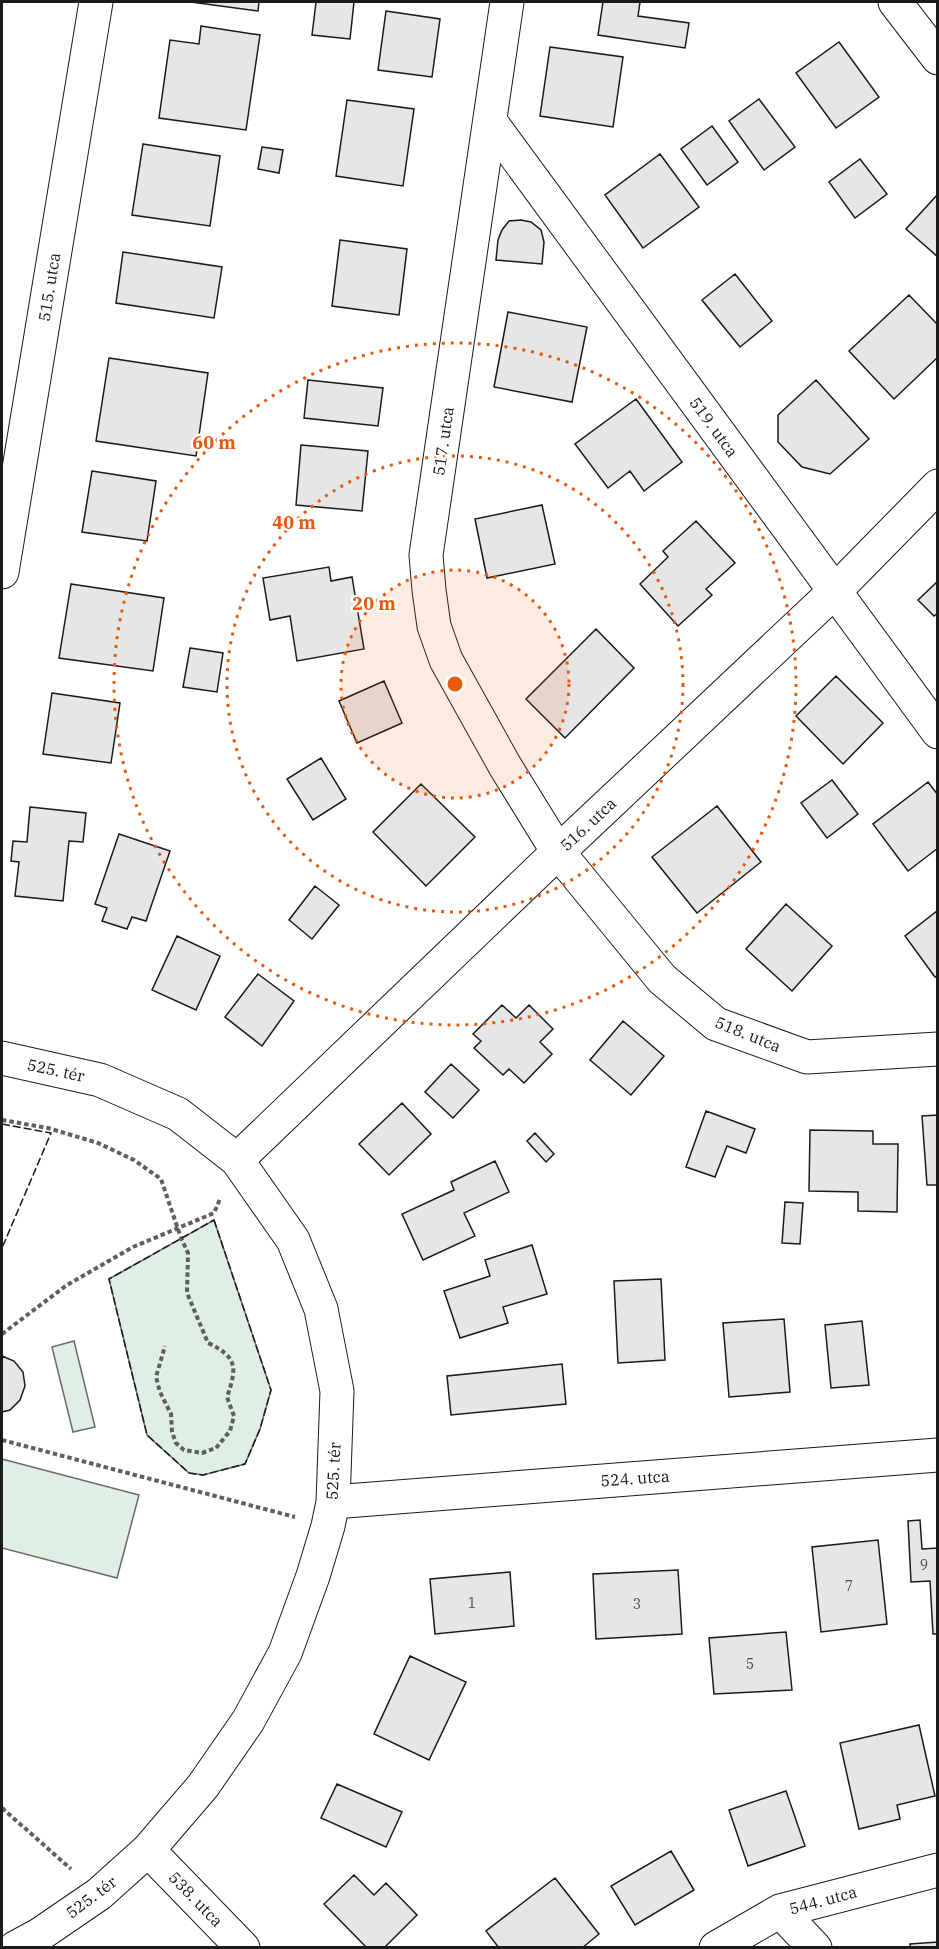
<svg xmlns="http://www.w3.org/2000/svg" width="939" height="1949" font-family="'IBM Plex Serif',serif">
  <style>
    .green { fill: #e0efe3; stroke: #6a6a6a; stroke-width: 1.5 }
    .building { fill: #e6e6e6; stroke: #1a1a1a; stroke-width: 1.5 }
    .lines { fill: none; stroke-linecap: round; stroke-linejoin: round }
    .minor-casing { stroke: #1a1a1a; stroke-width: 35 }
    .path { stroke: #5f5f5f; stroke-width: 4; stroke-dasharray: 4.5 3; stroke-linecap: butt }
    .minor { stroke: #fff; stroke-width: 33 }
    .fence { stroke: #1a1a1a; stroke-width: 1.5; stroke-dasharray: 8 3; stroke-linecap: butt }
    .ring { fill: none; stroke: #e8590c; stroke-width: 3; stroke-dasharray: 3 6 }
    .labels { text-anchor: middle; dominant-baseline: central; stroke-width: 4.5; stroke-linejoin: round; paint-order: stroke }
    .number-label { font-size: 14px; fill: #4d4d4d }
    .street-label { font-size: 16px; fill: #1a1a1a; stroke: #fff }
    .centre { fill: #e8590c; stroke: #fff; stroke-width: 3 }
    .ring-label { font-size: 18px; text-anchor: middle; font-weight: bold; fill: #e8590c; stroke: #fff; stroke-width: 4.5; stroke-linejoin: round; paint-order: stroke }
  </style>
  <rect width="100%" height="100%" fill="#fff"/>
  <path class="green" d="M 214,1220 L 271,1390 L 260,1429 L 245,1464 L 203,1475 L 189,1473 L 147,1435 L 109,1279 Z
    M 74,1341 L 95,1427 L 73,1432 L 52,1347 Z
    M 2,1459 L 139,1495 L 117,1578 L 2,1548 Z"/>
  <path class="building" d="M 191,2 L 259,2 L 258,11 Z
    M 316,2 L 354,2 L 350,39 L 312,35 Z
    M 603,2 L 640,2 L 638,16 L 689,23 L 685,48 L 598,35 Z
    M 386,11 L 440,19 L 432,77 L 378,70 Z
    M 201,26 L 260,35 L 246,130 L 159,118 L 170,40 L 199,44 Z
    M 839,42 L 879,97 L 836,128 L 796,73 Z
    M 550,47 L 623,57 L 613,127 L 540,116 Z
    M 759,99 L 795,147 L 764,170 L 729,121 Z
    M 347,100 L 414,109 L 403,186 L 336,176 Z
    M 712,126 L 738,162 L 707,185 L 681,149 Z
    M 143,144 L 220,156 L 210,226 L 132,215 Z
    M 262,147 L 283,150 L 279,173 L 258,169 Z
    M 660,154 L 699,207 L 643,248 L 605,195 Z
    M 860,159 L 887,194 L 855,218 L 829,182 Z
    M 938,194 L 938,257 L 906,229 Z
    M 521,220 L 531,222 L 541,230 L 544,242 L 542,264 L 496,260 L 498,240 L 502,230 L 509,221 Z
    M 340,240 L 407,249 L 399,315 L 332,306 Z
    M 123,252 L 222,267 L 214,318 L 116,303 Z
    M 735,274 L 772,321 L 740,347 L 702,300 Z
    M 909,295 L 938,325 L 938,357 L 894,399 L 849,351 Z
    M 508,312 L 587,327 L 572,402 L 494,387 Z
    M 109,358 L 208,373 L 196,456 L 96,441 Z
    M 308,380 L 383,388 L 378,426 L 304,418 Z
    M 816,380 L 869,439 L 830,474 L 802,467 L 778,442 L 778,415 Z
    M 636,399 L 682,462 L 644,491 L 630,471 L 608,488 L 575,444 Z
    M 301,445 L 368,451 L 362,511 L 296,505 Z
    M 92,471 L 156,481 L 147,541 L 82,532 Z
    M 542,505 L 555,564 L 487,578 L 475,519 Z
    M 696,521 L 735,563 L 706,589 L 712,595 L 678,626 L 640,584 L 668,557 L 663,551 Z
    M 329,567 L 331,581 L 352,577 L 364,649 L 297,661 L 290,616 L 270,620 L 263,578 Z
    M 938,581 L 938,613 L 934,616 L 918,600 Z
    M 71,584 L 164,598 L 153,671 L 59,658 Z
    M 596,629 L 634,668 L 565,738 L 526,699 Z
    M 190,648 L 223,653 L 217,692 L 183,687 Z
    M 836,676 L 883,723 L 843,764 L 796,716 Z
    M 384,681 L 402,723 L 357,743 L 339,701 Z
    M 52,693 L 120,703 L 111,763 L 43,754 Z
    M 321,758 L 346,799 L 313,820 L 287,779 Z
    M 832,780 L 858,814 L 827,838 L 801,803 Z
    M 928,782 L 938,795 L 938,848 L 908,871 L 873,824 Z
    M 421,784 L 475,837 L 426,886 L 373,832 Z
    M 717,806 L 761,862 L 697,913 L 652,857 Z
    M 30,807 L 86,813 L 83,842 L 69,841 L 63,901 L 15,896 L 19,862 L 11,861 L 13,841 L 27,842 Z
    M 119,834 L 170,851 L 146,921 L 132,917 L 127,929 L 102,921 L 107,908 L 95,904 Z
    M 315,886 L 339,905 L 312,939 L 289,920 Z
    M 786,904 L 832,946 L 792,991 L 746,949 Z
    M 937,911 L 938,976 L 935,977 L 905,936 Z
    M 177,936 L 220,956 L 196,1010 L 152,990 Z
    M 258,974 L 294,1001 L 262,1046 L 225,1017 Z
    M 502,1005 L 516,1018 L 529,1005 L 553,1029 L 540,1042 L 552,1054 L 524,1083 L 509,1069 L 503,1075 L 474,1048 L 481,1041 L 473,1034 Z
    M 623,1021 L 664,1056 L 631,1095 L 590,1060 Z
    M 451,1064 L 479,1090 L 453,1118 L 425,1092 Z
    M 402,1103 L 431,1134 L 389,1175 L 359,1144 Z
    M 706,1111 L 755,1129 L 746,1153 L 727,1146 L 715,1177 L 686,1167 Z
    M 938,1115 L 938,1185 L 927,1185 L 922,1116 Z
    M 810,1130 L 873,1131 L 873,1144 L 898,1144 L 897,1212 L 858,1211 L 858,1192 L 809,1191 Z
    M 535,1133 L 554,1154 L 546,1162 L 527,1141 Z
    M 495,1161 L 509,1192 L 464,1213 L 475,1236 L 423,1260 L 402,1214 L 454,1190 L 451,1182 Z
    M 785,1202 L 803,1203 L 800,1244 L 782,1243 Z
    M 532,1245 L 547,1294 L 503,1307 L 508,1323 L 460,1338 L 444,1291 L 490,1276 L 485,1260 Z
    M 661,1279 L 665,1360 L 618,1363 L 614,1281 Z
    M 784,1319 L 790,1392 L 729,1397 L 723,1323 Z
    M 862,1321 L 869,1385 L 831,1388 L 825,1325 Z
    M 2,1356 L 14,1361 L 23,1372 L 25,1386 L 20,1400 L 10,1410 L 2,1412 Z
    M 562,1364 L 566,1404 L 451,1415 L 447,1376 Z
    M 920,1520 L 922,1549 L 938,1548 L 938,1634 L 933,1634 L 930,1581 L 911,1582 L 908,1521 Z
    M 878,1540 L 887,1624 L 821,1632 L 812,1547 Z
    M 678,1570 L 682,1634 L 596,1639 L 593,1574 Z
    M 510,1572 L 514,1626 L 435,1634 L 430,1579 Z
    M 786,1632 L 792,1690 L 714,1694 L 709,1638 Z
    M 410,1656 L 466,1682 L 429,1760 L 374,1734 Z
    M 919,1725 L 935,1796 L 897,1805 L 900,1819 L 859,1829 L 840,1743 Z
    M 337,1784 L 402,1812 L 386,1847 L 321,1818 Z
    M 786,1791 L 805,1846 L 748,1866 L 729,1810 Z
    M 671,1851 L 694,1890 L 635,1925 L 611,1886 Z
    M 354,1875 L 374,1895 L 386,1883 L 417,1915 L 384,1948 L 367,1948 L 324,1904 Z
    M 555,1878 L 599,1934 L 582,1948 L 499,1948 L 486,1931 Z
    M 938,1942 L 938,1948 L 910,1948 L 910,1944 Z"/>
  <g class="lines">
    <defs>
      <path id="minor" d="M 507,2 L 426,555 L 429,590 L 434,626 L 446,660 L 505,766 L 558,852 L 662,979 L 716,1024 L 807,1057 L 938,1049
        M 895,2 L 938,58
        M 490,121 L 938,732
        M 2,572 L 96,2
        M 2,1058 L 100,1080 L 178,1114 L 237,1160 L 293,1240 L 321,1309 L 337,1391 L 333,1502 L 328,1526 L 313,1576 L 285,1653 L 248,1721 L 203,1786 L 148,1850 L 99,1894 L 39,1935 L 15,1948
        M 237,1160 L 558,852 L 835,591 L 938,486
        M 333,1502 L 938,1455
        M 148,1850 L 243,1948
        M 780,1911 L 815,1948
        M 716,1948 L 780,1911 L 938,1870"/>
    </defs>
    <use href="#minor" class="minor-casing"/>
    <path class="path" d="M 2,1120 L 48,1128 L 98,1143 L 134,1160 L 161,1179 L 181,1238 L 188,1253 L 187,1293 L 208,1343 C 238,1357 237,1368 227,1397 L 234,1416 L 230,1431 L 216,1448 L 202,1453 L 184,1450 L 176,1443 L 172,1432 L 171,1414 L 160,1392 L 156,1377 L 165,1346
      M 2,1334 L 67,1285 L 133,1247 L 214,1213 L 220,1199
      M 2,1440 L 295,1517
      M 2,1808 L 71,1869"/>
    <use href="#minor" class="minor"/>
    <path class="fence" d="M 2,1124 L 51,1133 L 2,1248
      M 214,1220 L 271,1390 L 260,1429 L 245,1464 L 203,1475 L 189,1473 L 147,1435 L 109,1279 Z"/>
  </g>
  <circle cx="455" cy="684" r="114" fill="#e8590c" fill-opacity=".12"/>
  <g class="ring">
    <circle cx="455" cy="684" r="114"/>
    <circle cx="455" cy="684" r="228"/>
    <circle cx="455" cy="684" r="341"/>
  </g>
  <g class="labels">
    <g class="number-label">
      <text x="924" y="1565">9</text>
      <text x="849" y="1586">7</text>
      <text x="472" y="1603">1</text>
      <text x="637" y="1604">3</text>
      <text x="750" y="1664">5</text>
    </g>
    <g class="street-label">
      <text transform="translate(49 287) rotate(-81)">515. utca</text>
      <text transform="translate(714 427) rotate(54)">519. utca</text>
      <text transform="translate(443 441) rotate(-82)">517. utca</text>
      <text transform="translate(588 824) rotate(-43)">516. utca</text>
      <text transform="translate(748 1034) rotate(22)">518. utca</text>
      <text transform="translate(56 1070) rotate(12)">525. tér</text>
      <text transform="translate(333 1471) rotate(-87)">525. tér</text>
      <text transform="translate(635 1478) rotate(-4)">524. utca</text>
      <text transform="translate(91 1897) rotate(-37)">525. tér</text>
      <text transform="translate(196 1899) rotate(46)">538. utca</text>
      <text transform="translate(823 1900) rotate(-15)">544. utca</text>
    </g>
  </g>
  <circle cx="455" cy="684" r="9" class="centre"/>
  <g class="ring-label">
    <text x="214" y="449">60 m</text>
    <text x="294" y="529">40 m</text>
    <text x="374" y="610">20 m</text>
  </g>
  <rect width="939" height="1949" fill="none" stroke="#1a1a1a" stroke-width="6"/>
</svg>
